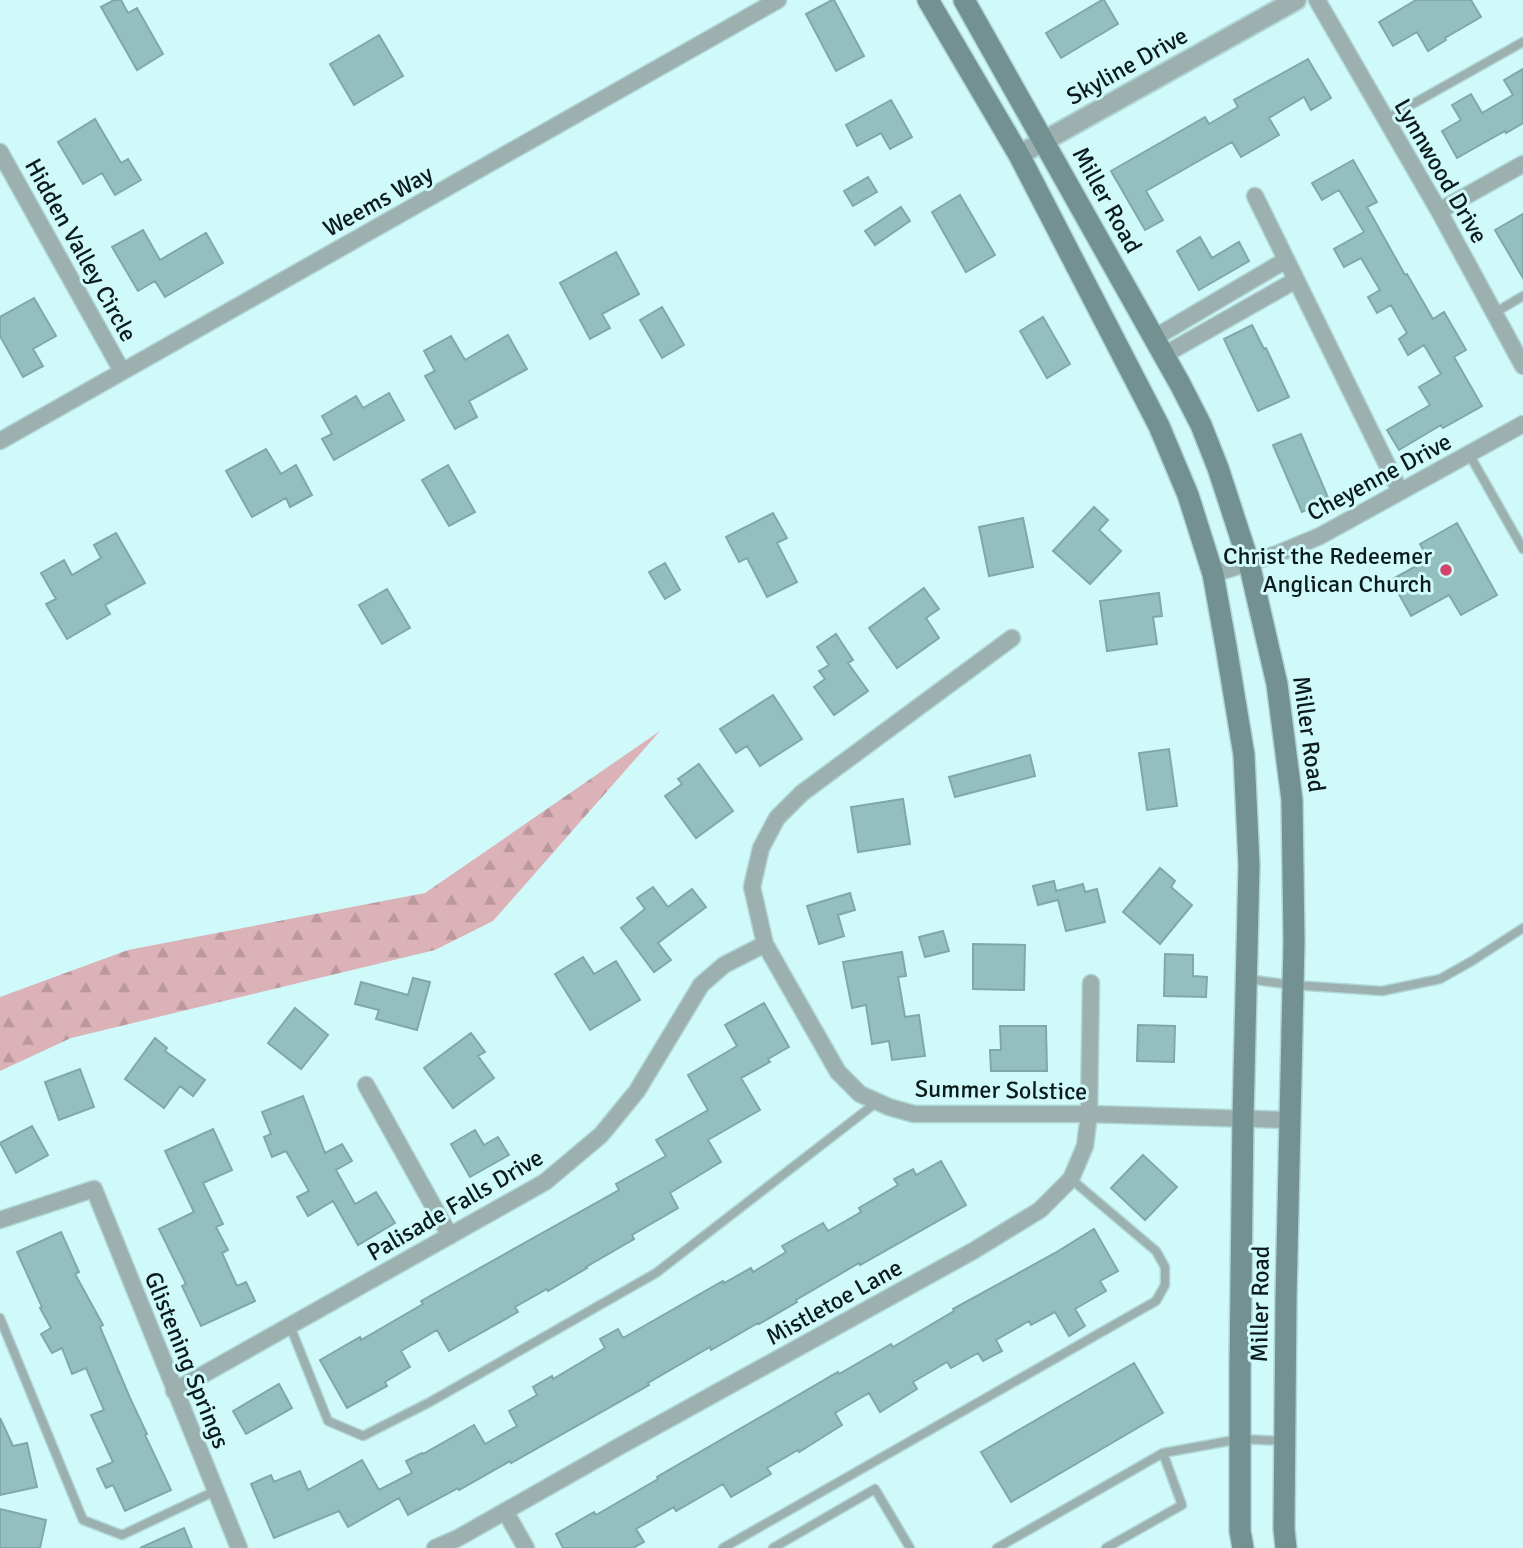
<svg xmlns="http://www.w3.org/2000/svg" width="1523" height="1548" font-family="Signika,sans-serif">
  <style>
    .forest { fill: url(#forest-firs) }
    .building { fill: #93c0bf; stroke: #80a8a8; stroke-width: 2 }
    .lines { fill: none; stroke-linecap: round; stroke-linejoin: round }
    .service-casing { stroke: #b0d6d6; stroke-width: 11 }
    .minor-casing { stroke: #b0d6d6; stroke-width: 19 }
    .tertiary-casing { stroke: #b0d6d6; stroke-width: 23 }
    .secondary-casing { stroke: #b0d6d6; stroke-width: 24 }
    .service { stroke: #9db0b0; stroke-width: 8 }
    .minor { stroke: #9db0b0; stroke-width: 16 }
    .tertiary { stroke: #9db0b0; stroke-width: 19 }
    .secondary { stroke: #749191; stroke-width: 21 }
    .poi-dot { fill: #d2446b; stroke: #d0fafa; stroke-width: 2.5 }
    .labels { text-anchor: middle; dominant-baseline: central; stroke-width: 6; stroke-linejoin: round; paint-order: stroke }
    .street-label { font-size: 24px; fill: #0b1b1b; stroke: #d0fafa }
    .poi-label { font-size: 24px; fill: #0b1b1b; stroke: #d0fafa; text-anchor: end }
  </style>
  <defs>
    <pattern id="forest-firs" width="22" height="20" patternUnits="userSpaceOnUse" patternTransform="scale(1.75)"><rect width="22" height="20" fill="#dab2b8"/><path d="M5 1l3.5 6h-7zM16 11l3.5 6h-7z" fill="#ba989e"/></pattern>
  </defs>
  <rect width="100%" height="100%" fill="#d0fafa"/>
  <path class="forest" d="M 660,731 L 493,921 L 435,950 L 71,1038 L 0,1071 L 0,997 L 128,950 L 425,893 Z"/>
  <path class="building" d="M 114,0 L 121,0 L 128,13 L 137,8 L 163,54 L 137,70 L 101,7 Z
    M 832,0 L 834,0 L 864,56 L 836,71 L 806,14 Z
    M 1102,0 L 1104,0 L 1118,24 L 1061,58 L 1046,33 Z
    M 1416,0 L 1471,0 L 1481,17 L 1445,38 L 1446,40 L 1428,51 L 1417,32 L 1393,46 L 1379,22 Z
    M 379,35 L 403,76 L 354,105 L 330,64 Z
    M 1308,59 L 1331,98 L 1311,110 L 1304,97 L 1269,118 L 1279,135 L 1241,157 L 1232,142 L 1146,191 L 1163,220 L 1145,230 L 1111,171 L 1205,117 L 1209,124 L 1238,107 L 1234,100 Z
    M 1523,69 L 1523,123 L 1506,133 L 1505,131 L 1457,158 L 1442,131 L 1461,120 L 1452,105 L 1471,94 L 1482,113 L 1513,95 L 1504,80 Z
    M 891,100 L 912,137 L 890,149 L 881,133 L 857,146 L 846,125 Z
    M 95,119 L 121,163 L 128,159 L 141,180 L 115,195 L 102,173 L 83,184 L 58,142 Z
    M 1353,160 L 1377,202 L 1367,207 L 1405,275 L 1407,274 L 1433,319 L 1444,312 L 1466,350 L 1454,357 L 1482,406 L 1443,428 L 1441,425 L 1399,450 L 1387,430 L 1430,405 L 1419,387 L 1441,374 L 1424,345 L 1408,355 L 1399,339 L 1407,333 L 1391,305 L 1377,313 L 1368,297 L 1380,290 L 1361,258 L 1344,267 L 1334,249 L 1364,232 L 1339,190 L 1322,200 L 1312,183 Z
    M 868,177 L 877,192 L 853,206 L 844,191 Z
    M 960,195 L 995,255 L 966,272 L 932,212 Z
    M 901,207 L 910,221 L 875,245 L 865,231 Z
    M 1523,214 L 1523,278 L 1495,230 Z
    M 143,230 L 160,260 L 206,233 L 223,263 L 165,297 L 155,281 L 138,291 L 112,247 Z
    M 1200,237 L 1212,258 L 1239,242 L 1249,261 L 1199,290 L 1177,251 Z
    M 616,252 L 639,294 L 602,314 L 610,328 L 590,339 L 560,283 Z
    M 34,298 L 56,336 L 33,349 L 43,366 L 23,377 L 0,336 L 0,317 Z
    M 662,307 L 684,345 L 662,358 L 640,320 Z
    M 1043,317 L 1070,364 L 1047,378 L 1020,331 Z
    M 1252,325 L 1264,349 L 1266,348 L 1289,397 L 1258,411 L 1224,339 Z
    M 508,335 L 527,369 L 469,401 L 477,417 L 455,429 L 425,376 L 435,371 L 424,351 L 451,336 L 465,360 Z
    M 389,393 L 404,420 L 334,460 L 322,439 L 332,434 L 322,416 L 356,396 L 363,408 Z
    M 1301,434 L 1329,500 L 1302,512 L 1273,445 Z
    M 266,449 L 281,474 L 296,465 L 312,495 L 290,507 L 286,498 L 252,517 L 226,471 Z
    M 448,465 L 475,512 L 449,526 L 422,480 Z
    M 1094,507 L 1108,520 L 1099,530 L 1121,551 L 1090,584 L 1053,551 Z
    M 773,513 L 787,538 L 777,543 L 797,582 L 767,597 L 747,558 L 739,562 L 726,537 Z
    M 1023,518 L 1033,567 L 989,576 L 979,527 Z
    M 1457,523 L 1497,595 L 1461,615 L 1449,595 L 1411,616 L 1391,580 L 1429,559 L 1420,544 Z
    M 116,533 L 145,583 L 105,605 L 110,614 L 67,639 L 46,604 L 56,599 L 41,573 L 64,560 L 72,575 L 101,558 L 94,545 Z
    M 665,563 L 680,590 L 665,599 L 649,572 Z
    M 924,588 L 939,609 L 926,618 L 939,638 L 897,668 L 869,628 Z
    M 387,589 L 410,628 L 382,644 L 359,605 Z
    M 1159,593 L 1162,616 L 1153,617 L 1157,644 L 1107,651 L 1100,601 Z
    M 836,634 L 853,660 L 848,663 L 868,691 L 834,715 L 814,687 L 825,679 L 819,671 L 829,665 L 817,647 Z
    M 773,695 L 802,739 L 760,766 L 747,746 L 736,753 L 720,729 Z
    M 1169,749 L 1177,806 L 1147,810 L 1139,753 Z
    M 1030,755 L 1035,776 L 955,797 L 949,777 Z
    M 699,764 L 733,811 L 696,838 L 665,796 L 682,784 L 678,779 Z
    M 903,799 L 910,844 L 858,852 L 851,807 Z
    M 1160,868 L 1175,881 L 1171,887 L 1192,905 L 1160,944 L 1123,912 Z
    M 1054,881 L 1056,891 L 1083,884 L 1085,892 L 1097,889 L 1105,922 L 1066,931 L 1058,900 L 1038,905 L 1033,886 Z
    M 653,887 L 668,907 L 692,889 L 706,907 L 658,943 L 671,960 L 654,972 L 621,928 L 645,909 L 637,898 Z
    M 850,893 L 855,910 L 838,915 L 844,936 L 819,944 L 807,906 Z
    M 943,931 L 949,951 L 925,957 L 919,937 Z
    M 973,944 L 1025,945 L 1024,990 L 973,989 Z
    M 902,952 L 906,976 L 898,977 L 905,1017 L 919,1015 L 925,1056 L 892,1060 L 889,1041 L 872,1044 L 866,1005 L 852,1008 L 843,962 Z
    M 1165,954 L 1193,955 L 1193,976 L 1207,977 L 1206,997 L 1164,996 Z
    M 583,957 L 594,974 L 616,961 L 640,1000 L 590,1030 L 555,974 Z
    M 413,978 L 430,982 L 417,1030 L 376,1019 L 379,1010 L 355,1004 L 361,982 L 408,995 Z
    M 764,1003 L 789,1047 L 768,1059 L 770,1062 L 741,1078 L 760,1110 L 708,1140 L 721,1162 L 670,1193 L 678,1208 L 632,1235 L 634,1239 L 586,1267 L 587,1268 L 548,1291 L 547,1289 L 515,1307 L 518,1312 L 449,1351 L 437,1330 L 401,1351 L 410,1367 L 385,1382 L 387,1386 L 347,1408 L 320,1360 L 360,1337 L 361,1340 L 423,1304 L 421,1301 L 619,1190 L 616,1184 L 666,1156 L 656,1140 L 708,1110 L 688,1075 L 737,1046 L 725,1025 Z
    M 295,1008 L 328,1035 L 301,1069 L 268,1043 Z
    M 1138,1025 L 1175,1026 L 1174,1062 L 1137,1061 Z
    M 1000,1026 L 1046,1026 L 1047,1071 L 991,1071 L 990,1050 L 1001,1050 Z
    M 471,1033 L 485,1052 L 478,1056 L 494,1078 L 453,1108 L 424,1068 Z
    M 155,1038 L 167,1048 L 165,1051 L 205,1080 L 193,1096 L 180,1086 L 164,1108 L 125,1079 Z
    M 80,1069 L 94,1107 L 59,1120 L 45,1082 Z
    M 303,1096 L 325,1153 L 342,1144 L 352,1161 L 336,1170 L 355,1204 L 376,1192 L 395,1223 L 358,1245 L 333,1201 L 308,1216 L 297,1197 L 309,1191 L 286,1151 L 272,1157 L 264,1137 L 271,1134 L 262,1112 Z
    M 32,1126 L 48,1155 L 16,1173 L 0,1143 Z
    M 213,1129 L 232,1170 L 203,1183 L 223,1224 L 216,1227 L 228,1250 L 222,1253 L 237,1286 L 246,1282 L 255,1301 L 201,1326 L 182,1286 L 186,1284 L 159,1229 L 194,1212 L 165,1151 Z
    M 475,1130 L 484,1145 L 498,1137 L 509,1155 L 470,1177 L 451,1144 Z
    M 1143,1155 L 1177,1187 L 1145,1220 L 1111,1188 Z
    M 941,1161 L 966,1205 L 860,1265 L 859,1263 L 796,1300 L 797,1302 L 759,1324 L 758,1323 L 711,1350 L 710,1347 L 648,1383 L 649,1385 L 511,1463 L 510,1461 L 459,1490 L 458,1488 L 408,1515 L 399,1498 L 348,1527 L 339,1511 L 274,1538 L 251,1484 L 271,1475 L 274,1482 L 300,1471 L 308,1490 L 362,1460 L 379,1490 L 412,1473 L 406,1461 L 422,1453 L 423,1454 L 474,1425 L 485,1444 L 517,1426 L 509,1411 L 537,1395 L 533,1387 L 552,1376 L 553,1379 L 605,1348 L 600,1339 L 618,1329 L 623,1338 L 723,1281 L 724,1283 L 751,1268 L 753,1272 L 786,1252 L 782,1246 L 823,1223 L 828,1231 L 861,1212 L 859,1208 L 898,1185 L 894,1179 L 913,1169 L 916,1175 Z
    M 1094,1229 L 1118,1271 L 1100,1281 L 1106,1291 L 1075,1309 L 1085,1326 L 1069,1336 L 1055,1312 L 1031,1325 L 1029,1321 L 996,1340 L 1002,1351 L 983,1361 L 978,1353 L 951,1368 L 947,1362 L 913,1382 L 917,1389 L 880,1412 L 869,1393 L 835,1413 L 842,1425 L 799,1452 L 798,1450 L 767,1468 L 771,1474 L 731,1497 L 723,1484 L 676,1511 L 674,1507 L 636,1529 L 644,1542 L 633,1548 L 563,1548 L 556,1534 L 594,1512 L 596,1515 L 658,1479 L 657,1477 L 838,1372 L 839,1374 L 891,1344 L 893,1347 L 954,1311 L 953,1309 L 1055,1253 Z
    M 61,1232 L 79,1272 L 75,1274 L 103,1325 L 100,1327 L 130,1398 L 147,1434 L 145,1435 L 171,1490 L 125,1511 L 113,1485 L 106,1488 L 97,1469 L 113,1462 L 91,1415 L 104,1410 L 86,1368 L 72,1374 L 62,1348 L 52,1353 L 41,1334 L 51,1328 L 40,1308 L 42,1307 L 17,1252 Z
    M 1134,1363 L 1163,1413 L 1011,1502 L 981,1452 Z
    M 279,1384 L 292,1408 L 246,1434 L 233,1411 Z
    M 0,1418 L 13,1446 L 27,1443 L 37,1487 L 0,1495 Z
    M 0,1509 L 46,1520 L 40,1548 L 0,1548 Z
    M 184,1528 L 192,1548 L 140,1548 Z"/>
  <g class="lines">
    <defs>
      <path id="service" d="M 1386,119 L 1523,42
        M 1494,313 L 1523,296
        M 1469,454 L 1523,549
        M 1247,979 L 1293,985 L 1382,991 L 1440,979 L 1472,961 L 1523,928
        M 0,1318 L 83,1520 L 122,1535 L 215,1491
        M 290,1326 L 328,1421 L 363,1436 L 430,1402 L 656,1273 L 877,1102
        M 723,1548 L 1156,1301 L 1165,1285 L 1165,1267 L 1156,1251 L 1071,1179
        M 773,1548 L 875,1489 L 910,1548
        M 997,1548 L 1163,1453 L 1240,1439 L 1285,1441
        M 1106,1548 L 1182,1505 L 1163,1453"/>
      <path id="minor" d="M 1317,0 L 1439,211 L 1523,366
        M 0,152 L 122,371
        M 1255,196 L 1400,491
        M 1439,211 L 1523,164
        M 1154,338 L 1286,260
        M 1164,355 L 1296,280
        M 0,441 L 778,0
        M 1213,574 L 1277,554 L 1320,536 L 1523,424
        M 1012,638 L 802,793 L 777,818 L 761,848 L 752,887 L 765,944 L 838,1072 L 860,1094 L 889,1107 L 914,1114 L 1089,1114 L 1290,1120
        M 366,1085 L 450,1236
        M 0,1220 L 94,1189 L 239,1548
        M 174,1391 L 545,1182 L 601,1135 L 637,1091 L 701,985 L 724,965 L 765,944
        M 505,1511 L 526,1548
        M 435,1548 L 458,1538 L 620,1446 L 973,1251 L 1040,1210 L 1071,1179 L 1085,1146 L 1089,1114 L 1091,983"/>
      <path id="tertiary" d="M 1019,155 L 1296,0"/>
      <path id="secondary" d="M 928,0 L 1019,155 L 1159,426 L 1188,495 L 1213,574 L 1226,646 L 1244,755 L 1249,865 L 1243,1118 L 1240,1369 L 1240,1531 L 1243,1548
        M 964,0 L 1180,384 L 1201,425 L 1218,468 L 1249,563 L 1277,684 L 1292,800 L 1294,942 L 1286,1298 L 1284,1529 L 1286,1548"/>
    </defs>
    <use href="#service" class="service-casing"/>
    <use href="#minor" class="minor-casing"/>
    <use href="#tertiary" class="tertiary-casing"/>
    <use href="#secondary" class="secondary-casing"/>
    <use href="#service" class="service"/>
    <use href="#minor" class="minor"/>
    <use href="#tertiary" class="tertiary"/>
    <use href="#secondary" class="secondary"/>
  </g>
  <circle class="poi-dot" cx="1446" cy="570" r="7"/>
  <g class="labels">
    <g class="street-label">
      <text transform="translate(1127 66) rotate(-29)">Skyline Drive</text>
      <text transform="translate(1441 171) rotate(60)">Lynnwood Drive</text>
      <text transform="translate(1107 200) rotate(61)">Miller Road</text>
      <text transform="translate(378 201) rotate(-29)">Weems Way</text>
      <text transform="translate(81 250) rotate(61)">Hidden Valley Circle</text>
      <text transform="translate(1379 477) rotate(-28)">Cheyenne Drive</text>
      <text transform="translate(1309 734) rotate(82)">Miller Road</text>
      <text transform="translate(1001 1090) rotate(1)">Summer Solstice</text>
      <text transform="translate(455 1205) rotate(-30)">Palisade Falls Drive</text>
      <text transform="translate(834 1302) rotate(-29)">Mistletoe Lane</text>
      <text transform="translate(1260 1304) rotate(-89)">Miller Road</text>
      <text transform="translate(187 1360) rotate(68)">Glistening Springs</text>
    </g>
    <g class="poi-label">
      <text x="1432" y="556">Christ the Redeemer<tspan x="1432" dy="28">Anglican Church</tspan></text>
    </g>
  </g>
</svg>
